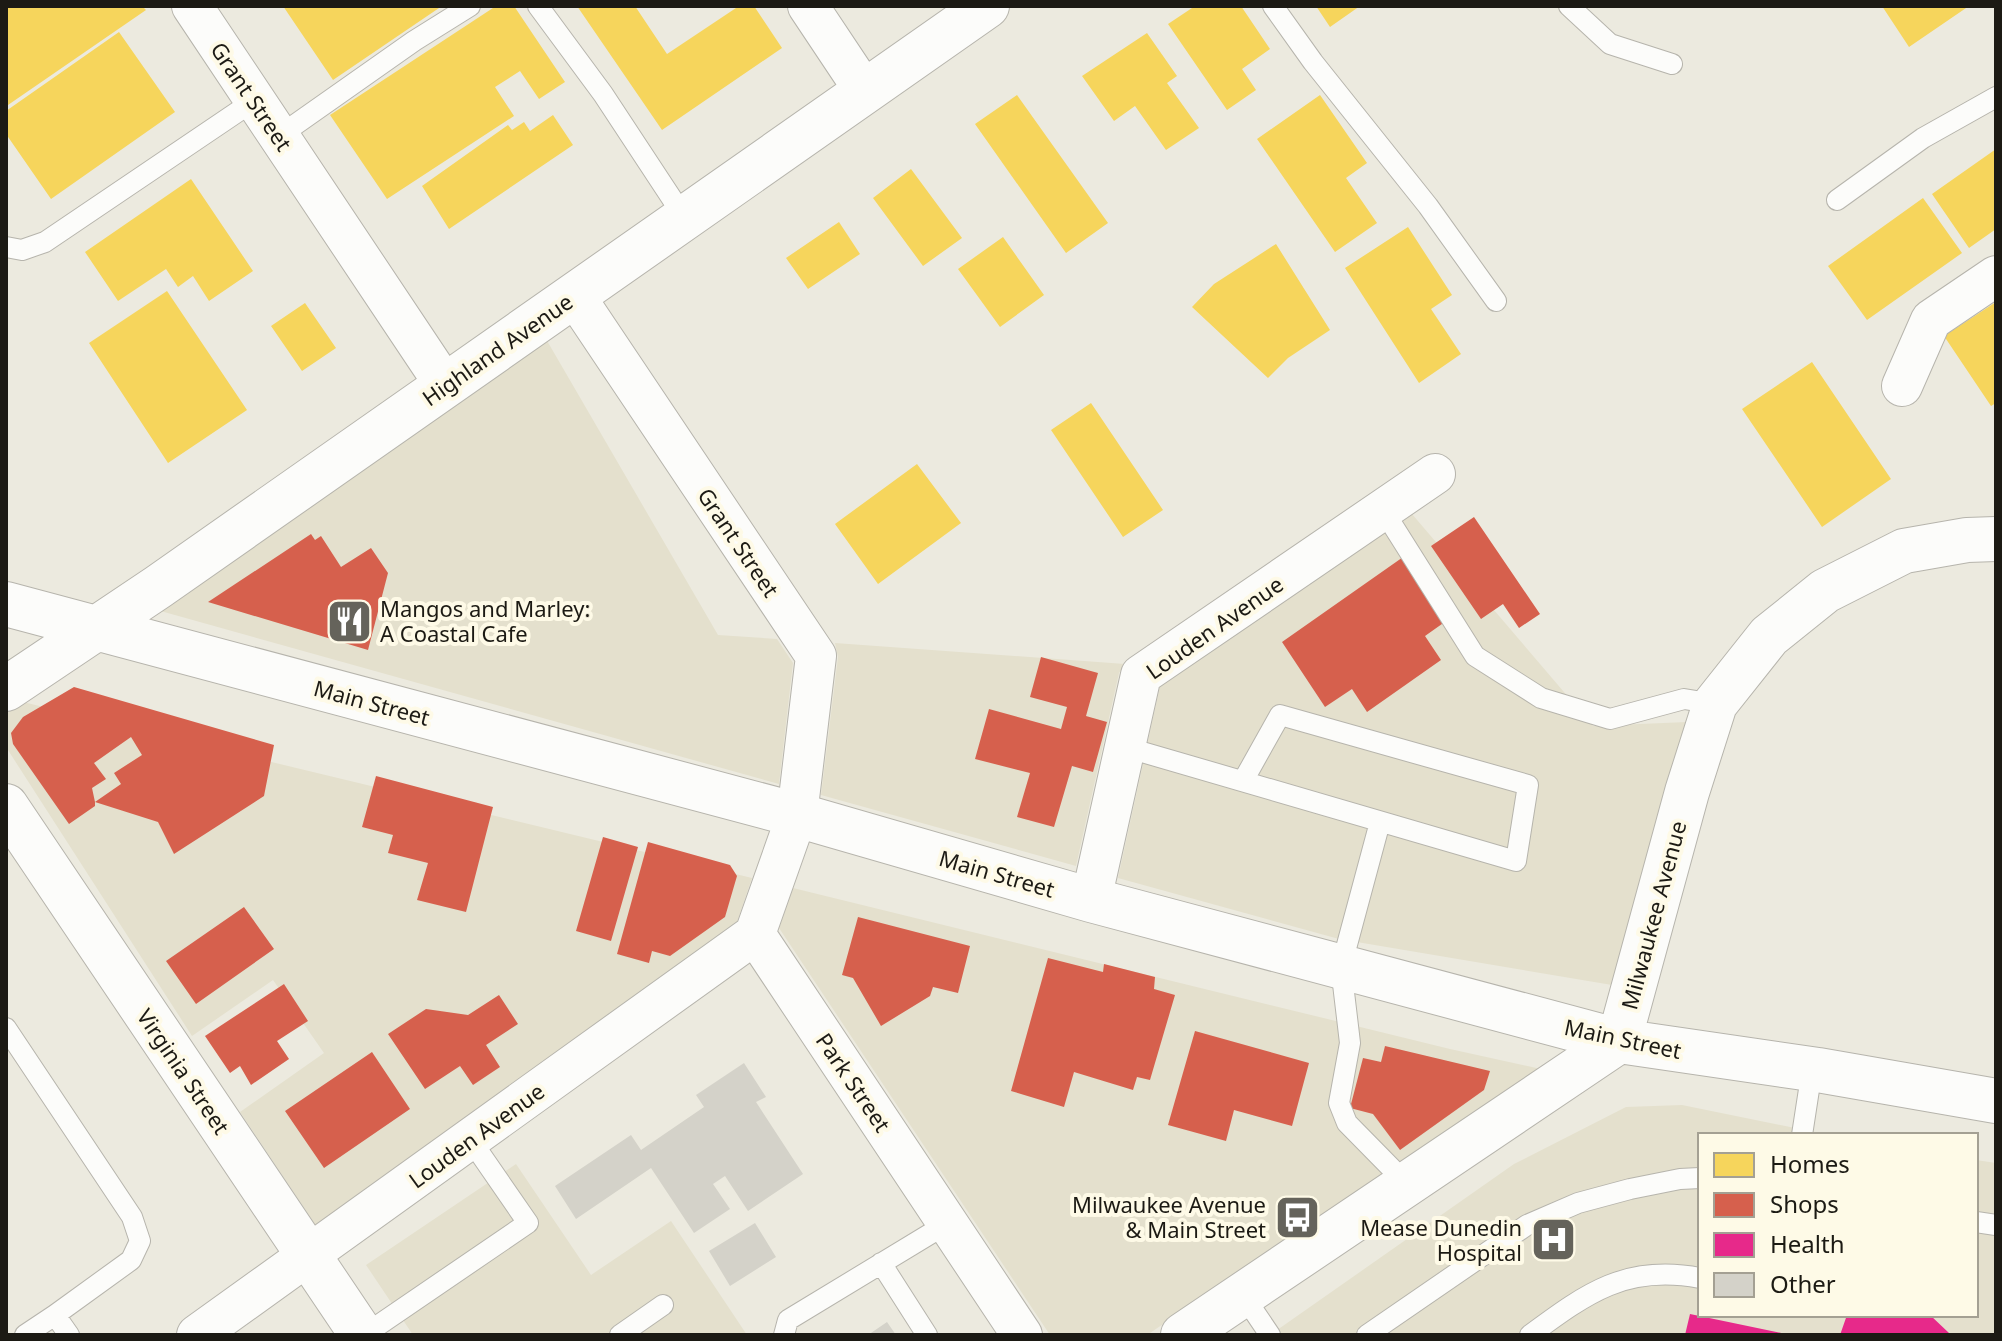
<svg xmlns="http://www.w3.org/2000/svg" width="2002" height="1341" font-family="'Noto Sans',sans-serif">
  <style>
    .built { fill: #e4e0cd }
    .homes { fill: #f6d55c }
    .shops { fill: #d6604d; fill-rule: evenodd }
    .health { fill: #e7298a }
    .building { fill: #d4d2c9 }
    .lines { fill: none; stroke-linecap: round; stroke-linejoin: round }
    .service-casing { stroke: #b6b4ac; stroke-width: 22 }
    .minor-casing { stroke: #b6b4ac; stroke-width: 42 }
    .tertiary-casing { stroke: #b6b4ac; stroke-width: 46 }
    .service { stroke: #fcfcfa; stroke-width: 20 }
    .minor { stroke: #fcfcfa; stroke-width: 40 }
    .tertiary { stroke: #fcfcfa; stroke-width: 44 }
    .labels { text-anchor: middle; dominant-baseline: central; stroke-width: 8; stroke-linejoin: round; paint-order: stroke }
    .street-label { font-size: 22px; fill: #1c1a14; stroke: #fefae7 }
    .poi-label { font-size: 22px; fill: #1c1a14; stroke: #fefae7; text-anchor: end }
  </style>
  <rect width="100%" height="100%" fill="#eceadf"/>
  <path class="built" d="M 546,339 L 718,635 L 777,639 L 793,663 L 779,784 L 157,610 Z
    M 1412,514 L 1593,726 L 1687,722 L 1612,985 L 1339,939 L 1118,878 L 1160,686 Z
    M 835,643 L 1125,664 L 1119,673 L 1076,866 L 821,795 L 838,657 Z
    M 23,702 L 752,878 L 737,922 L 316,1226 L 240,1112 L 324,1053 L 273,980 L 192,1036 L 6,747 L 6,714 Z
    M 793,888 L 1450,1049 L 1541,1069 L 1147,1335 L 1050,1335 L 779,928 Z
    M 1682,1105 L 1829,1135 L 1700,1135 L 1700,1315 L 1976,1315 L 1976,1160 L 1996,1163 L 1996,1335 L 1270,1335 L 1514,1164 L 1626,1107 Z
    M 516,1164 L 591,1275 L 671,1221 L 747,1335 L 413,1335 L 366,1265 Z"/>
  <path class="homes" d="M 6,6 L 142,6 L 146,10 L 8,105 L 6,102 Z
    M 283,6 L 442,6 L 333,80 Z
    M 496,6 L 514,6 L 565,82 L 539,99 L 520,71 L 495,87 L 514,116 L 387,199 L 330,115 Z
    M 577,6 L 635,6 L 667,54 L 739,6 L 754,6 L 782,48 L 662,130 Z
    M 1195,6 L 1241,6 L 1270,49 L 1242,69 L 1256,90 L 1227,110 L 1168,24 Z
    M 1316,6 L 1360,6 L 1330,27 Z
    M 1882,6 L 1969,6 L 1909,47 Z
    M 119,32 L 175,112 L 51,199 L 6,134 L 6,111 Z
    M 1147,33 L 1177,76 L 1167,83 L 1199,128 L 1166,150 L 1135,106 L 1114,121 L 1082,76 Z
    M 1017,95 L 1108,223 L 1066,253 L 975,124 Z
    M 1320,95 L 1367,163 L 1346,178 L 1377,223 L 1335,252 L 1257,139 Z
    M 553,115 L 573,145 L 449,229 L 422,186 L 508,125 L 512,130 L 524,122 L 530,131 Z
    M 1996,149 L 1996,229 L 1969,248 L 1932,194 Z
    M 911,169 L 962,238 L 923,266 L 873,198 Z
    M 191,179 L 253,271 L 209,301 L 193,276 L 178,287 L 166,269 L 118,301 L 85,252 Z
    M 1923,198 L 1962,253 L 1867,320 L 1828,266 Z
    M 839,222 L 860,254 L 808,289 L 786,258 Z
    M 1408,227 L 1452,295 L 1431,309 L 1461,354 L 1419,383 L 1345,268 Z
    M 1003,237 L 1044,295 L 1000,327 L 958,269 Z
    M 1276,244 L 1330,330 L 1288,358 L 1268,378 L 1192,307 L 1214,284 Z
    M 167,291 L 247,410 L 168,463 L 89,343 Z
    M 1996,302 L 1996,403 L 1991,406 L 1944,336 Z
    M 305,303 L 336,348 L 302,371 L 271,326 Z
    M 1812,362 L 1891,479 L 1822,527 L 1742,409 Z
    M 1091,403 L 1163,510 L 1123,537 L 1051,430 Z
    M 917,464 L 961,523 L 878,584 L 835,524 Z"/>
  <path class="shops" d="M 1474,517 L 1540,614 L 1519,628 L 1503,604 L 1481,619 L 1431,546 Z
    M 311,534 L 315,540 L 321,536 L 341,567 L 371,548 L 388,573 L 368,650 L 208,602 Z
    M 1406,555 L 1449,619 L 1425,636 L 1441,660 L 1367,712 L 1352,689 L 1325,707 L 1282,642 Z
    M 1041,657 L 1098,673 L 1086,716 L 1107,722 L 1093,772 L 1072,766 L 1054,827 L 1017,817 L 1030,773 L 975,759 L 989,709 L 1061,729 L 1067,707 L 1030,697 Z
    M 74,687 L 274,745 L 264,796 L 174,854 L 158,822 L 95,802 L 95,806 L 69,824 L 13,744 L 11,733 L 23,717 ZM 131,737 L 142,755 L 114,773 L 121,784 L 95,802 L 92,788 L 106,779 L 94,763 Z
    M 376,776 L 493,807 L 466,912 L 417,900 L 428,863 L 388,853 L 393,835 L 362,827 Z
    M 603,837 L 638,847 L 611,941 L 576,931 Z
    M 648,842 L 730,865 L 737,876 L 725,917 L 670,956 L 652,951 L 649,963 L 617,954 Z
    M 244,907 L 274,949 L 196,1004 L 166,961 Z
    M 858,917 L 970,946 L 958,993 L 933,987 L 930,996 L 881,1026 L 853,978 L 842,975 Z
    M 1048,958 L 1103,972 L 1104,964 L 1155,977 L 1154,989 L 1175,995 L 1150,1080 L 1137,1077 L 1133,1090 L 1074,1072 L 1064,1107 L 1011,1091 Z
    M 284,984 L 308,1021 L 277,1041 L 289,1059 L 251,1085 L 240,1066 L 230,1073 L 205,1036 Z
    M 499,995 L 518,1024 L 486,1045 L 500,1067 L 473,1085 L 460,1066 L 425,1089 L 388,1034 L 426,1009 L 468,1015 Z
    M 1195,1031 L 1309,1063 L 1292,1126 L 1234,1110 L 1226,1141 L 1168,1125 Z
    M 1385,1046 L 1490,1071 L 1484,1090 L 1400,1150 L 1373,1114 L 1350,1108 L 1363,1058 L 1381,1062 Z
    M 372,1052 L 410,1109 L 324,1168 L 285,1111 Z"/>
  <path class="health" d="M 1690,1314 L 1786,1334 L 1786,1335 L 1685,1335 Z
    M 1847,1315 L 1930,1315 L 1949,1333 L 1840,1335 Z"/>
  <path class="building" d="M 744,1063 L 766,1097 L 756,1102 L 803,1174 L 748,1211 L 725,1176 L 713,1184 L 730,1209 L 694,1233 L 651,1168 L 576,1219 L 555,1186 L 631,1135 L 641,1150 L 704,1107 L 696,1095 Z
    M 755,1223 L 776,1257 L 730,1286 L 709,1251 Z
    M 887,1322 L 896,1335 L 868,1335 Z"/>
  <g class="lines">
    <defs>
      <path id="service" d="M 538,6 L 603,94 L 684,217
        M 1273,6 L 1313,62 L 1428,206 L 1496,301
        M 1569,6 L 1610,44 L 1672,64
        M 279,136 L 414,41 L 470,6
        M 1837,200 L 1923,138 L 1996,97
        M 6,247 L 22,250 L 45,242 L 255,100
        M 1383,510 L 1475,656 L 1541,698 L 1610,719 L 1684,699 L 1715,704
        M 1125,747 L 1516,861 L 1528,785 L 1280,715 L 1243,781
        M 1380,822 L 1341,967 L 1350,1043 L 1339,1103 L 1347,1123 L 1407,1184
        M 6,1028 L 132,1217 L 140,1241 L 131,1260 L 55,1315 L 69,1335
        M 1802,1135 L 1812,1070
        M 1976,1222 L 1996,1225
        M 881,1263 L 927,1335
        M 1243,1295 L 1270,1335
        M 25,1335 L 55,1315
        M 364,1335 L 528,1223 L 470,1139
        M 620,1335 L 663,1305
        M 784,1335 L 788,1320 L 948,1223
        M 1367,1335 L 1527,1225 L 1578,1203 L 1630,1189 L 1680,1179 L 1700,1178
        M 1530,1335 C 1587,1293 1626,1264 1700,1278"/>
      <path id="minor" d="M 192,6 L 445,385
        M 808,6 L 864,90
        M 574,295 L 816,656 L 797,815 L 755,934 L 1022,1335
        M 1902,386 L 1931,320 L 1996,276
        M 1091,900 L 1141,675 L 1435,474
        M 197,1335 L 755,934"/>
      <path id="tertiary" d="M 6,604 L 797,815 L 1091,900 L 1619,1041 L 1818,1070 L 1996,1101
        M 6,689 L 158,587 L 987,6
        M 6,806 L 362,1335
        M 1183,1335 L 1619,1041 L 1687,792 L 1715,704 L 1769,636 L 1825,591 L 1904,551 L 1967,540 L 1996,539"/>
    </defs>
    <use href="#service" class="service-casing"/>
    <use href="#minor" class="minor-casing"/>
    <use href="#tertiary" class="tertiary-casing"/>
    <use href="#service" class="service"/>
    <use href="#minor" class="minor"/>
    <use href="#tertiary" class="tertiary"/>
  </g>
  <defs>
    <symbol id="restaurant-square" viewBox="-11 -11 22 22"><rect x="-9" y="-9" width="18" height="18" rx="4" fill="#65635b" stroke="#fefae7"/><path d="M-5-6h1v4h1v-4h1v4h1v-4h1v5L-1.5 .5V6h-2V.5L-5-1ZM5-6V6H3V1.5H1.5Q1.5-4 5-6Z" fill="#fff"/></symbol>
    <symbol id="bus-square" viewBox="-11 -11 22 22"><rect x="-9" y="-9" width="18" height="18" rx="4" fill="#65635b" stroke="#fefae7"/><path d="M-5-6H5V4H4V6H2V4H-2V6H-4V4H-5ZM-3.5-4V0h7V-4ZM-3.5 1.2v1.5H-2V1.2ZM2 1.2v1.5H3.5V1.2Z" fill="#fff"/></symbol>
    <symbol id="hospital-square" viewBox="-11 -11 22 22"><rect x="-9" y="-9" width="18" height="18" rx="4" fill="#65635b" stroke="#fefae7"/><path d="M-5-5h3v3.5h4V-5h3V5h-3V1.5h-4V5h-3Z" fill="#fff"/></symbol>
  </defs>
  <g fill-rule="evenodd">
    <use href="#restaurant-square" x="324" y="596" width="51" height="51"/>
    <use href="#bus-square" x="1272" y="1192" width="51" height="51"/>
    <use href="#hospital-square" x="1528" y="1214" width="51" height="51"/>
  </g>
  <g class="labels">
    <g class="street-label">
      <text transform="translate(252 96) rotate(56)">Grant Street</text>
      <text transform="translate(497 349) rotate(-35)">Highland Avenue</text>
      <text transform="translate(739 542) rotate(56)">Grant Street</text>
      <text transform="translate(1214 627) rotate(-35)">Louden Avenue</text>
      <text transform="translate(372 702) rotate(15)">Main Street</text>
      <text transform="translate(997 873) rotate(16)">Main Street</text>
      <text transform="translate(1653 915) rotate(-75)">Milwaukee Avenue</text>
      <text transform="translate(1623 1038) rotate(12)">Main Street</text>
      <text transform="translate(184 1071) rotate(56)">Virginia Street</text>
      <text transform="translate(854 1082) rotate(56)">Park Street</text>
      <text transform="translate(476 1135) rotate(-36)">Louden Avenue</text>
    </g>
    <g class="poi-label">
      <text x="380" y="608" text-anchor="start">Mangos and Marley:<tspan x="380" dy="25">A Coastal Cafe</tspan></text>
      <text x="1266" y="1204">Milwaukee Avenue<tspan x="1266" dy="25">&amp; Main Street</tspan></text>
      <text x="1522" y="1227">Mease Dunedin<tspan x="1522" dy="25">Hospital</tspan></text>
    </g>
  </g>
  <rect width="2002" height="1341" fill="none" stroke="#1c1a14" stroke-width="16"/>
  <rect x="1698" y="1133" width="280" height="184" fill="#fefae7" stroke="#a4a093" stroke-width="2"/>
  <rect x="1714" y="1153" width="40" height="24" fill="#f6d55c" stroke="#a4a093" stroke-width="2"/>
  <text x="1770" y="1173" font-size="24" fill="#1c1a14">Homes</text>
  <rect x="1714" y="1193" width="40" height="24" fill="#d6604d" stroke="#a4a093" stroke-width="2"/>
  <text x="1770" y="1213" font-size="24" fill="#1c1a14">Shops</text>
  <rect x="1714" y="1233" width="40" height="24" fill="#e7298a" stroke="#a4a093" stroke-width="2"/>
  <text x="1770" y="1253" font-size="24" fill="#1c1a14">Health</text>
  <rect x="1714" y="1273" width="40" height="24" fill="#d4d2c9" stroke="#a4a093" stroke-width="2"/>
  <text x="1770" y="1293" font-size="24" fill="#1c1a14">Other</text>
</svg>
